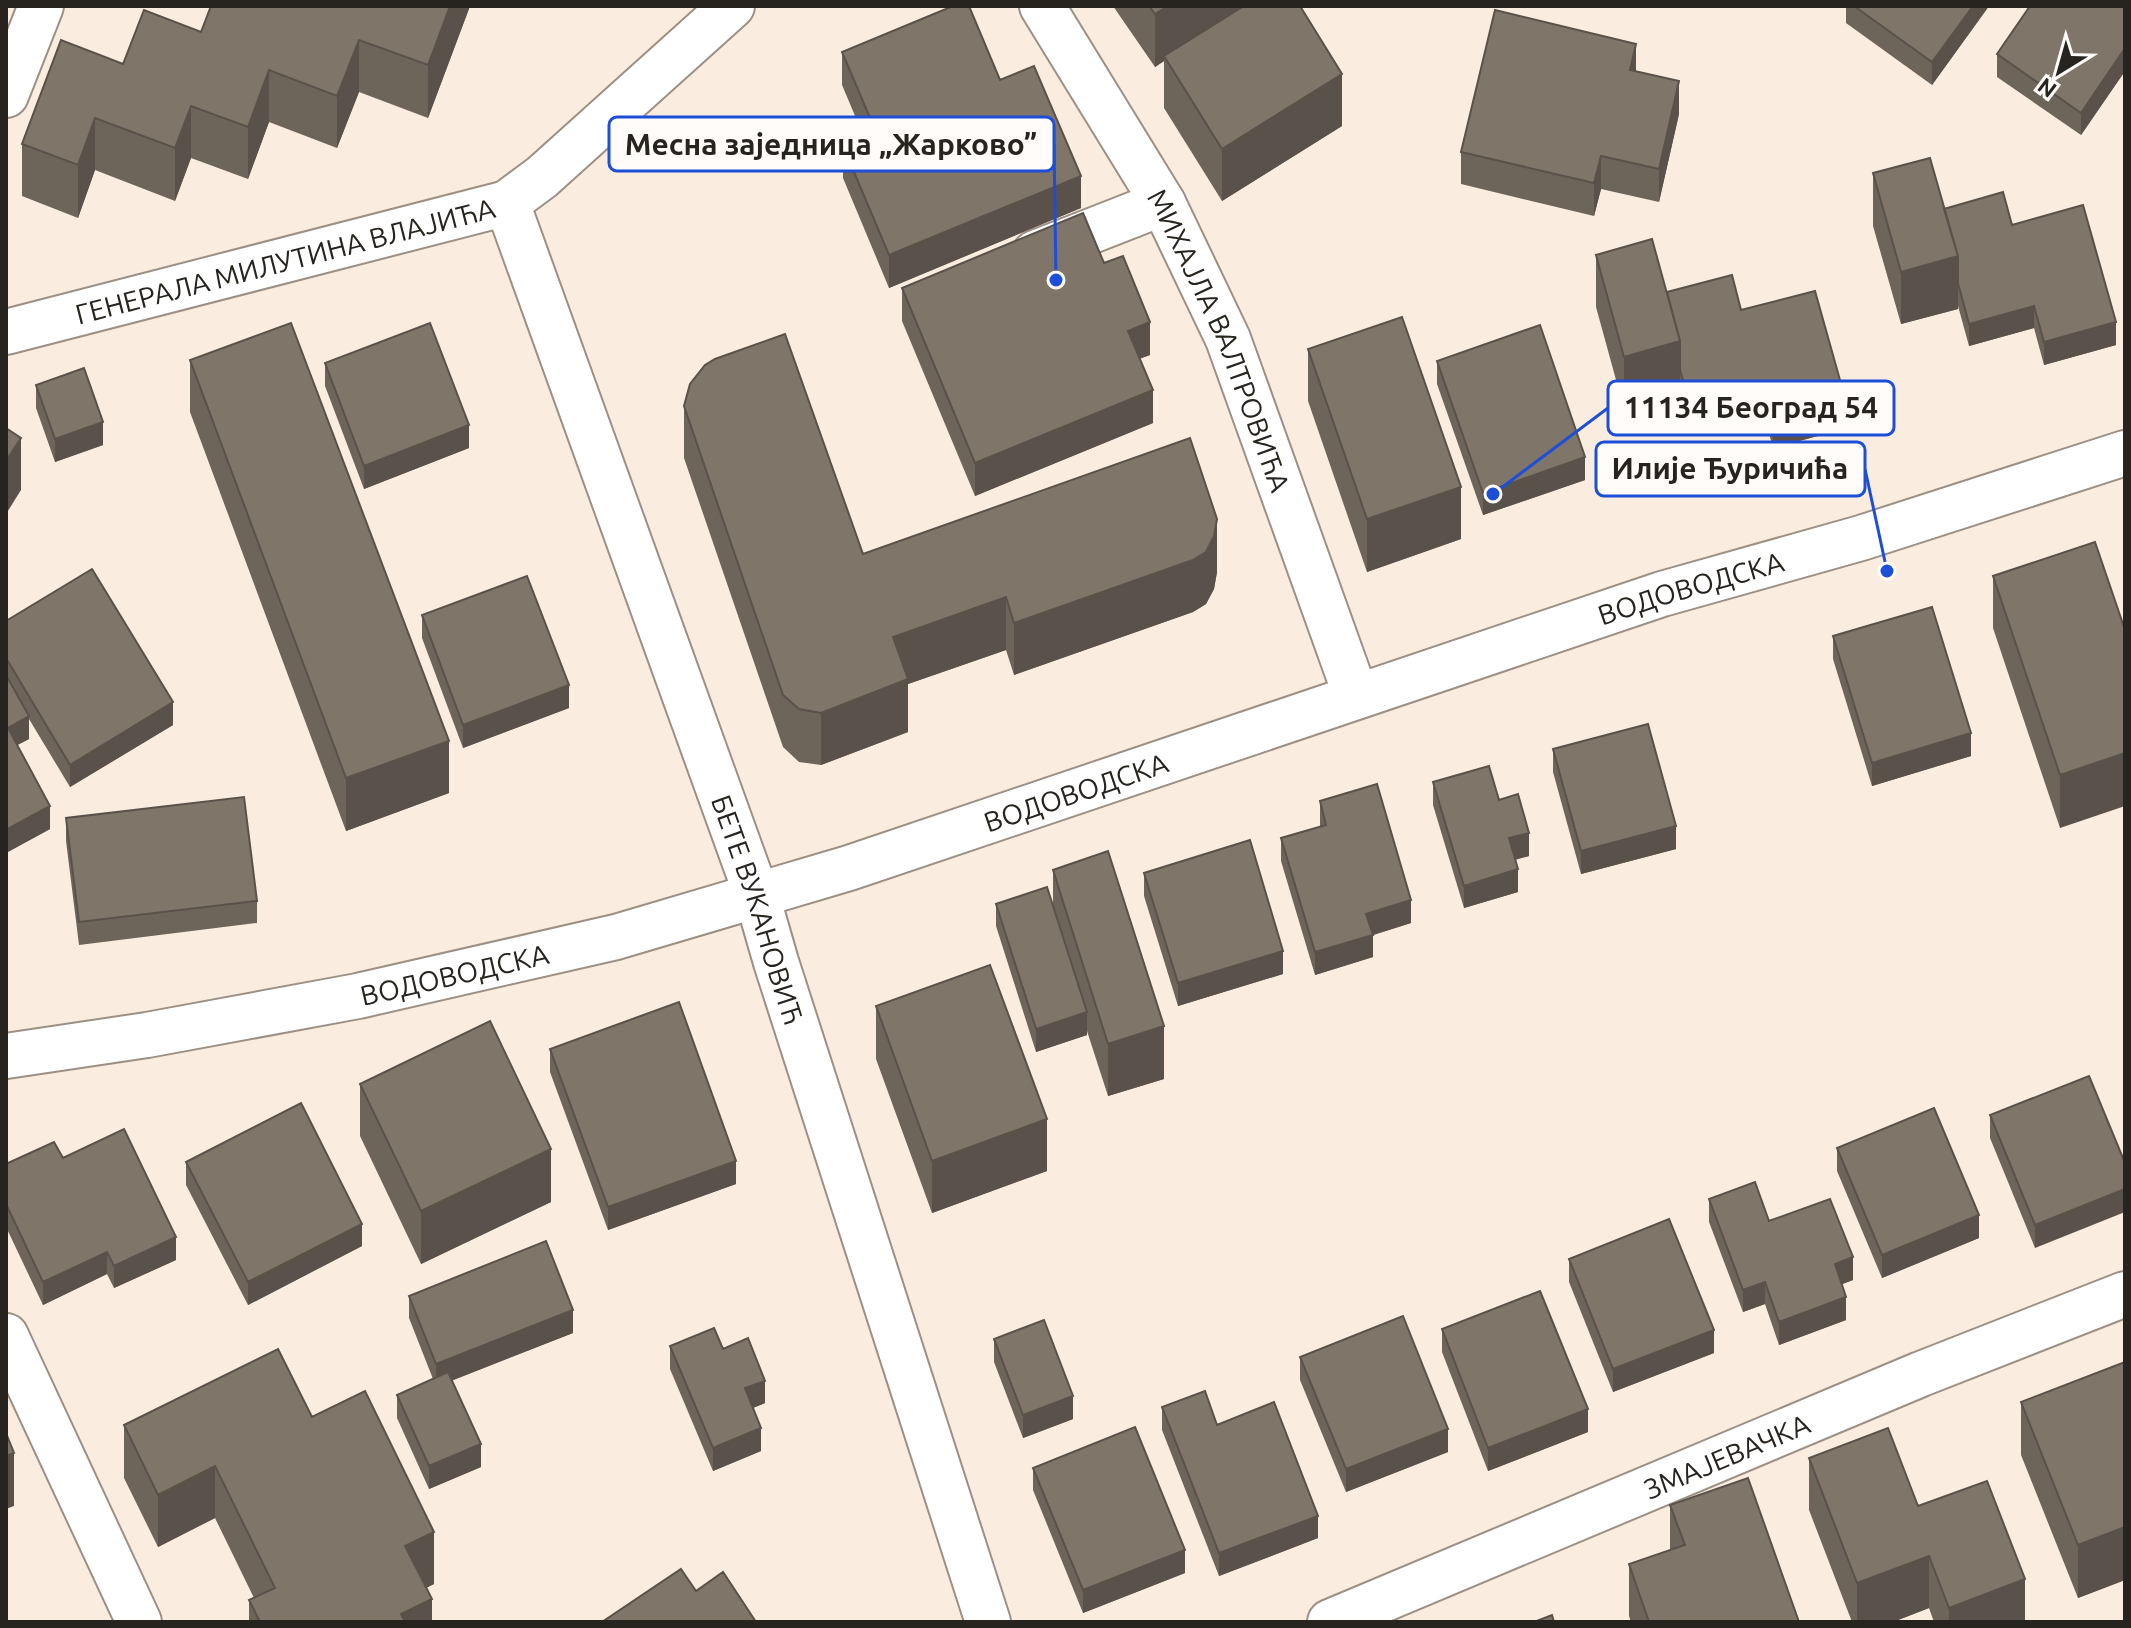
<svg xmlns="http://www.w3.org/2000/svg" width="2131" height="1628" font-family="Ubuntu,sans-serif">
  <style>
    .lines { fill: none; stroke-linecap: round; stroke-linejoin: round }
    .minor-casing { stroke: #9c9084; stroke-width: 48 }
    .minor { stroke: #fff; stroke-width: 44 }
    .wall { fill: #6e655a }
    .shaded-wall { fill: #5a524a }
    .building { fill: #807569; stroke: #5a524a; stroke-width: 2 }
    .labels { text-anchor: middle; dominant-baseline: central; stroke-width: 8; stroke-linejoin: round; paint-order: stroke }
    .street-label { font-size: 28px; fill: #27231e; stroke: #fffcfa }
    .leader { fill: none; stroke: #1d4ed8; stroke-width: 3 }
    .callout-dot { fill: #1d4ed8; stroke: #fffcfa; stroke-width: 3 }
    .callout { fill: #fffcfa; stroke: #1d4ed8; stroke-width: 3 }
    .callout-label { font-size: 30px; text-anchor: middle; font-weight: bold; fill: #27231e }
  </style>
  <rect width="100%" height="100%" fill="#faede0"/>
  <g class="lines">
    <defs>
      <g id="minor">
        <path id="s1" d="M 1042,6 L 1163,203 L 1228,339 L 1356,696"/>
        <path d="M 6,95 L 41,6"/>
        <path id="s2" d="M 507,203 L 757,896 L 776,962 L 988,1622"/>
        <path d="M 1035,253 L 1163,203"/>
        <path id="s3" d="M 6,332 L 507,203 L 542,177 L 732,6"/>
        <path id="s4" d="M 6,1056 L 147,1035 L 358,996 L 616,937 L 849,868 L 1662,594 L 1861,538 L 2125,453"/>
        <path d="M 6,1336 L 139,1622"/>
        <path id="s5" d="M 1330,1622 L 1921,1374 L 2125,1294"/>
      </g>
    </defs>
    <use href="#minor" class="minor-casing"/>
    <use href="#minor" class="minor"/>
  </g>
  <path class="wall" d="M 211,6 L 470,6 L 428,118 L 359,92 L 337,148 L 269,122 L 248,179 L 191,158 L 175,201 L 95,170 L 78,218 L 22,196 L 22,144 L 123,64 L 201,32 Z
    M 1113,6 L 1244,6 L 1342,126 L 1222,201 L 1164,108 L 1164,61 L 1155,67 Z
    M 1846,6 L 1989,6 L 1932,85 L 1846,23 Z
    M 2125,6 L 2125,71 L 2081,135 L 1997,77 L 1997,54 Z
    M 842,52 L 1000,80 L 1081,208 L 889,288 L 843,178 L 843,146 L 864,137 L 842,85 Z
    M 1636,71 L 1679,114 L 1659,202 L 1601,189 L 1594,216 L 1461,184 L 1461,152 Z
    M 1873,173 L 1944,209 L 2012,225 L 2116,345 L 2044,365 L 2034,328 L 1969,346 L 1958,306 L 1958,309 L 1901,324 L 1873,226 Z
    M 1596,255 L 1667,292 L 1741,310 L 1847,428 L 1773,448 L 1764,415 L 1692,434 L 1680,393 L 1624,409 L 1596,307 Z
    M 1104,263 L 1150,355 L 1139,359 L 1153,423 L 975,496 L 902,321 L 902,288 Z
    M 1308,349 L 1461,539 L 1367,572 L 1308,401 Z
    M 190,360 L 449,793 L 346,831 L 190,412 Z
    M 1437,361 L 1585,480 L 1483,515 L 1437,384 Z
    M 325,363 L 469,448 L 364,489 L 325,386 Z
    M 36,385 L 103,445 L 55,462 L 36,408 Z
    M 684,406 L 863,554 L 1217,572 L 1214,589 L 1206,604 L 1193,612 L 1014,675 L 1006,650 L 908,684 L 908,732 L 821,765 L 799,762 L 783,747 L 684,458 Z
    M 2095,542 L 2060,828 L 1993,628 L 1993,576 Z
    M 422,615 L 569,708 L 463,748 L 422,638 Z
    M 6,621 L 173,725 L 70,787 L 29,719 L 29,739 L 17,745 L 50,829 L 6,853 Z
    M 1833,636 L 1971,756 L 1872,786 L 1833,659 Z
    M 1553,749 L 1676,849 L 1581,874 L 1553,772 Z
    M 1433,782 L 1499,800 L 1529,856 L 1515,860 L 1518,892 L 1464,908 L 1433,805 Z
    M 1320,801 L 1411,923 L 1373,935 L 1373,957 L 1315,975 L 1281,861 L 1281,838 L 1320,827 Z
    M 66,818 L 257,901 L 257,923 L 79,945 L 66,841 Z
    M 1053,870 L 1164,1079 L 1108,1096 L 1087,1031 L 1087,1035 L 1036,1052 L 996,926 L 996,904 L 1053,905 Z
    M 1144,873 L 1283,974 L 1178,1006 L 1144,896 Z
    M 876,1006 L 1047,1171 L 932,1213 L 876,1059 Z
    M 550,1049 L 736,1184 L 608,1230 L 550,1072 Z
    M 2089,1076 L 2035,1248 L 1990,1138 L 1990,1115 Z
    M 360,1084 L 551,1202 L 421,1264 L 360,1136 Z
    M 1837,1148 L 1979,1238 L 1882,1278 L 1837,1171 Z
    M 63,1158 L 176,1260 L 114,1288 L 107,1274 L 43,1305 L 6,1227 L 6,1164 Z
    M 186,1162 L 362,1246 L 248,1305 L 186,1185 Z
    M 1709,1199 L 1769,1221 L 1853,1280 L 1842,1284 L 1846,1320 L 1779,1345 L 1765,1304 L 1743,1312 L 1709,1222 Z
    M 1569,1259 L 1714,1353 L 1613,1392 L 1569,1282 Z
    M 409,1296 L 573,1333 L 452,1380 L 481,1467 L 429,1489 L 397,1418 L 397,1395 L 433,1379 L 409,1318 Z
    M 1442,1329 L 1588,1432 L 1488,1471 L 1442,1352 Z
    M 994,1339 L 1073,1419 L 1023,1438 L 994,1362 Z
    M 670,1346 L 723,1349 L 765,1403 L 753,1408 L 761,1451 L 713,1471 L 670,1369 Z
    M 1300,1357 L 1448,1452 L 1346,1492 L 1300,1380 Z
    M 2125,1362 L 2125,1580 L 2078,1598 L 2021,1455 L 2021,1402 Z
    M 1162,1407 L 1217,1425 L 1318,1538 L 1219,1576 L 1162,1430 Z
    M 312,1417 L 434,1584 L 426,1588 L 432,1622 L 249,1622 L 249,1600 L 254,1598 L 215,1518 L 158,1547 L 124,1478 L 124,1425 Z
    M 1809,1458 L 1918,1506 L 2025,1622 L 1934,1622 L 1929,1608 L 1893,1622 L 1852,1622 L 1809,1510 Z
    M 1033,1468 L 1185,1573 L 1083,1613 L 1033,1490 Z
    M 1670,1505 L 1799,1622 L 1631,1622 L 1629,1616 L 1629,1564 L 1670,1550 Z"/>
  <path class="shaded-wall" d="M 450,6 L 470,6 L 428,118 L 428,65 Z
    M 1168,6 L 1244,6 L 1164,56 L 1164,61 L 1155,67 L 1155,14 Z
    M 1973,6 L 1989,6 L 1932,85 L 1932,62 Z
    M 359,40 L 359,92 L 337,148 L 337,96 Z
    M 1636,44 L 1636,77 L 1630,70 Z
    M 2125,48 L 2125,71 L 2081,135 L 2081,113 Z
    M 269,70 L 269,122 L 248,179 L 248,127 Z
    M 1342,74 L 1342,126 L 1222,201 L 1222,149 Z
    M 1679,81 L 1679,114 L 1659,202 L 1659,169 Z
    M 191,106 L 191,158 L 175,201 L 175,148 Z
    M 95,118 L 95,170 L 78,218 L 78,165 Z
    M 1601,156 L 1601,189 L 1594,216 L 1594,183 Z
    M 1081,176 L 1081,208 L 889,288 L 889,255 Z
    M 1958,256 L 1958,309 L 1901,324 L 1901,272 Z
    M 2034,306 L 2034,328 L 1969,346 L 1969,324 Z
    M 1150,322 L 1150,355 L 1128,363 L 1128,331 Z
    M 2116,322 L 2116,345 L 2044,365 L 2044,342 Z
    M 1680,341 L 1680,394 L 1624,409 L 1624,357 Z
    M 1153,390 L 1153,423 L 975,496 L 975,463 Z
    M 1764,392 L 1764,415 L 1692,434 L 1692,411 Z
    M 1847,405 L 1847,428 L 1773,448 L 1773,425 Z
    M 103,422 L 103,445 L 55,462 L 55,439 Z
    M 469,425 L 469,448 L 364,489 L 364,466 Z
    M 21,438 L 21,490 L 6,514 L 6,461 Z
    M 1585,457 L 1585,480 L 1483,515 L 1483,493 Z
    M 1461,487 L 1461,539 L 1367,572 L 1367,519 Z
    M 1217,519 L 1217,572 L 1214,589 L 1206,604 L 1193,612 L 1014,675 L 1014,623 Z
    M 1006,597 L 1006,650 L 908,684 L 908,732 L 821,765 L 821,713 L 893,637 Z
    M 569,685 L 569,708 L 463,748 L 463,725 Z
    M 173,702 L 173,725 L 70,787 L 70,765 Z
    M 29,716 L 29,739 L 8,750 L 8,728 Z
    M 1971,733 L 1971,756 L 1872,786 L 1872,763 Z
    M 449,741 L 449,793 L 346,831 L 346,778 Z
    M 2125,753 L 2125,806 L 2060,828 L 2060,775 Z
    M 50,806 L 50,829 L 6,853 L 6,830 Z
    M 1676,826 L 1676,849 L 1581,874 L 1581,851 Z
    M 1529,833 L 1529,856 L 1509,861 L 1509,838 Z
    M 1518,869 L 1518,892 L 1464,908 L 1464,886 Z
    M 1411,900 L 1411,923 L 1373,935 L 1373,957 L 1315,975 L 1315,952 L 1366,914 Z
    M 1283,951 L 1283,974 L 1178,1006 L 1178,983 Z
    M 1087,1012 L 1087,1035 L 1036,1052 L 1036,1029 Z
    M 1164,1026 L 1164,1079 L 1108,1096 L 1108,1044 Z
    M 1047,1119 L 1047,1171 L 932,1213 L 932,1161 Z
    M 551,1149 L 551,1202 L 421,1264 L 421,1211 Z
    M 736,1161 L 736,1184 L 608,1230 L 608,1207 Z
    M 2125,1189 L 2125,1212 L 2035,1248 L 2035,1225 Z
    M 1979,1215 L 1979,1238 L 1882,1278 L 1882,1255 Z
    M 362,1224 L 362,1246 L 248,1305 L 248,1282 Z
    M 176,1237 L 176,1260 L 114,1288 L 114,1266 Z
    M 107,1252 L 107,1274 L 43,1305 L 43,1282 Z
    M 1853,1257 L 1853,1280 L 1835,1287 L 1835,1264 Z
    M 1765,1282 L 1765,1304 L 1743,1312 L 1743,1290 Z
    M 1846,1297 L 1846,1320 L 1779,1345 L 1779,1322 Z
    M 573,1310 L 573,1333 L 436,1387 L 436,1364 Z
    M 1714,1330 L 1714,1353 L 1613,1392 L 1613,1369 Z
    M 765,1381 L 765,1403 L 745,1411 L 745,1388 Z
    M 1073,1396 L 1073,1419 L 1023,1438 L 1023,1415 Z
    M 1588,1409 L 1588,1432 L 1488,1471 L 1488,1448 Z
    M 761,1428 L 761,1451 L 713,1471 L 713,1448 Z
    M 1448,1429 L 1448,1452 L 1346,1492 L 1346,1469 Z
    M 481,1444 L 481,1467 L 429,1489 L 429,1466 Z
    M 14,1453 L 14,1506 L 6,1509 L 6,1456 Z
    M 215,1466 L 215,1518 L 158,1547 L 158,1495 Z
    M 1318,1516 L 1318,1538 L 1219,1576 L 1219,1553 Z
    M 2125,1527 L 2125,1580 L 2078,1598 L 2078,1545 Z
    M 434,1532 L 434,1584 L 405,1598 L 405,1546 Z
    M 1185,1550 L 1185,1573 L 1083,1613 L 1083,1590 Z
    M 1929,1556 L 1929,1608 L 1893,1622 L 1857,1622 L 1857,1583 Z
    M 2025,1579 L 2025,1622 L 1949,1622 L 1949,1608 Z
    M 432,1599 L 432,1622 L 401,1622 L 401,1614 Z"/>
  <path class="building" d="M 211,6 L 450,6 L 428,65 L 359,40 L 337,96 L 269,70 L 248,127 L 191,106 L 175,148 L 95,118 L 78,165 L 22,144 L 61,40 L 123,64 L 144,10 L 201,32 Z
    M 953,6 L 969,6 L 1000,80 L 1034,66 L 1081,176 L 889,255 L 843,146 L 876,132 L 842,52 Z
    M 1149,6 L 1168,6 L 1155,14 Z
    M 1244,6 L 1300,6 L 1342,74 L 1222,149 L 1164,56 Z
    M 1854,6 L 1973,6 L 1932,62 Z
    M 2030,6 L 2125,6 L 2125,48 L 2081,113 L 1997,54 Z
    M 1495,10 L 1636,44 L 1630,70 L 1679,81 L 1659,169 L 1601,156 L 1594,183 L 1461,152 Z
    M 1930,158 L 1958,256 L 1901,272 L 1873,173 Z
    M 2003,192 L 2012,225 L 2083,205 L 2116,322 L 2044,342 L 2034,306 L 1969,324 L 1958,283 L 1958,256 L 1944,209 Z
    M 1083,213 L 1104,263 L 1123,256 L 1150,322 L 1128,331 L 1153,390 L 975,463 L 902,288 Z
    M 1652,239 L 1680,341 L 1624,357 L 1596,255 Z
    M 1732,275 L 1741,310 L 1815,291 L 1847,405 L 1773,425 L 1764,392 L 1692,411 L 1680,370 L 1680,341 L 1667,292 Z
    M 1402,317 L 1461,487 L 1367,519 L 1308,349 Z
    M 291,323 L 449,741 L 346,778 L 190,360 Z
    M 430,323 L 469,425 L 364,466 L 325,363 Z
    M 1540,325 L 1585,457 L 1483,493 L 1437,361 Z
    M 785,334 L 863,554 L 1190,438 L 1217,519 L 1214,536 L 1206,552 L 1193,560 L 1014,623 L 1006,597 L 893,637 L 908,679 L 821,713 L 799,709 L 783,695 L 684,406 L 690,384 L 705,365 L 715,359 Z
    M 84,368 L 103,422 L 55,439 L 36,385 Z
    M 6,428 L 21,438 L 6,461 Z
    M 2095,542 L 2125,630 L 2125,753 L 2060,775 L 1993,576 Z
    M 92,569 L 173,702 L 70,765 L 6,658 L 6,621 Z
    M 527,576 L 569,685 L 463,725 L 422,615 Z
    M 1932,607 L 1971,733 L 1872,763 L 1833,636 Z
    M 6,675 L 29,716 L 8,728 L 50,806 L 6,830 Z
    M 1648,724 L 1676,826 L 1581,851 L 1553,749 Z
    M 1489,766 L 1499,800 L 1518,794 L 1529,833 L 1509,838 L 1518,869 L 1464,886 L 1433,782 Z
    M 1377,784 L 1411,900 L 1366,914 L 1373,935 L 1315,952 L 1281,838 L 1326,825 L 1320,801 Z
    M 244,797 L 257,901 L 79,922 L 66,818 Z
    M 1250,840 L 1283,951 L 1178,983 L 1144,873 Z
    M 1108,851 L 1164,1026 L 1108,1044 L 1053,870 Z
    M 1047,887 L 1087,1012 L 1036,1029 L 996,904 Z
    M 990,965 L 1047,1119 L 932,1161 L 876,1006 Z
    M 679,1002 L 736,1161 L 608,1207 L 550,1049 Z
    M 490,1021 L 551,1149 L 421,1211 L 360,1084 Z
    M 2089,1076 L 2125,1163 L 2125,1189 L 2035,1225 L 1990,1115 Z
    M 301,1103 L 362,1224 L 248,1282 L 186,1162 Z
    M 1934,1108 L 1979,1215 L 1882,1255 L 1837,1148 Z
    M 124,1129 L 176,1237 L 114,1266 L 107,1252 L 43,1282 L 6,1204 L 6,1164 L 54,1142 L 63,1158 Z
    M 1755,1182 L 1769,1221 L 1830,1199 L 1853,1257 L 1835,1264 L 1846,1297 L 1779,1322 L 1765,1282 L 1743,1290 L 1709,1199 Z
    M 1669,1219 L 1714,1330 L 1613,1369 L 1569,1259 Z
    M 546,1241 L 573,1310 L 436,1364 L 409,1296 Z
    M 1540,1291 L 1588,1409 L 1488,1448 L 1442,1329 Z
    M 1403,1316 L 1448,1429 L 1346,1469 L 1300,1357 Z
    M 1044,1320 L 1073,1396 L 1023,1415 L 994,1339 Z
    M 714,1328 L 723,1349 L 748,1338 L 765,1381 L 745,1388 L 761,1428 L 713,1448 L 670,1346 Z
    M 278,1349 L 312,1417 L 365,1391 L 434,1532 L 405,1546 L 432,1599 L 401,1614 L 405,1622 L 260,1622 L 249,1600 L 275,1588 L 215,1466 L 158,1495 L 124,1425 Z
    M 2125,1362 L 2125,1527 L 2078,1545 L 2021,1402 Z
    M 448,1372 L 481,1444 L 429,1466 L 397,1395 Z
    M 1205,1391 L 1217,1425 L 1274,1402 L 1318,1516 L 1219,1553 L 1162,1407 Z
    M 1135,1427 L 1185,1550 L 1083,1590 L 1033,1468 Z
    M 1888,1428 L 1918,1506 L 1987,1481 L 2025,1579 L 1949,1608 L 1929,1556 L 1857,1583 L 1809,1458 Z
    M 6,1433 L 14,1453 L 6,1456 Z
    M 1748,1478 L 1799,1622 L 1649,1622 L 1629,1564 L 1685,1545 L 1670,1505 Z
    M 681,1569 L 696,1591 L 723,1572 L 756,1622 L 602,1622 Z
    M 1552,1615 L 1554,1622 L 1534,1622 Z"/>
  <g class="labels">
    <g class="street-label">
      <text stroke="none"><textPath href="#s3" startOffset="288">ГЕНЕРАЛА МИЛУТИНА ВЛАЈИЋА</textPath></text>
      <text stroke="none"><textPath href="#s1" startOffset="380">МИХАЈЛА ВАЛТРОВИЋА</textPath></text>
      <text stroke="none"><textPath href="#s4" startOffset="1752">ВОДОВОДСКА</textPath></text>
      <text stroke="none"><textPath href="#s4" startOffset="1104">ВОДОВОДСКА</textPath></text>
      <text stroke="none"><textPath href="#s2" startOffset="750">БЕТЕ ВУКАНОВИЋ</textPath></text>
      <text stroke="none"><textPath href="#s4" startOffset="456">ВОДОВОДСКА</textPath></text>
      <text stroke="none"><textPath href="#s5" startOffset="430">ЗМАЈЕВАЧКА</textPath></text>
    </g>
  </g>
  <path class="leader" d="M1056 280L1054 144M1493 494L1608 408M1887 571L1865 469"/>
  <g class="callout-dot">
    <circle cx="1056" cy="280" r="8"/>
    <circle cx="1493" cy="494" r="8"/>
    <circle cx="1887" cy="571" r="8"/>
  </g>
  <g class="callout">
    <rect x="609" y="117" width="445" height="54" rx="8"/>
    <rect x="1608" y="381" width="286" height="54" rx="8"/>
    <rect x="1596" y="442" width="269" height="54" rx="8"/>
  </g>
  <g class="callout-label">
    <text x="831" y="155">Месна заједница „Жарково”</text>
    <text x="1751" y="418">11134 Београд 54</text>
    <text x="1730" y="479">Илије Ђуричића</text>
  </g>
  <rect width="2131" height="1628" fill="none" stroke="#27231e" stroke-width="16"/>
  <g transform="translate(2059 72) rotate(217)" stroke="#fffcfa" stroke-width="6" paint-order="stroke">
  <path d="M0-6L14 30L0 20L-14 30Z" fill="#27231e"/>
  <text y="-12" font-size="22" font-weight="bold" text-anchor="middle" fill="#27231e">N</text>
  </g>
</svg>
